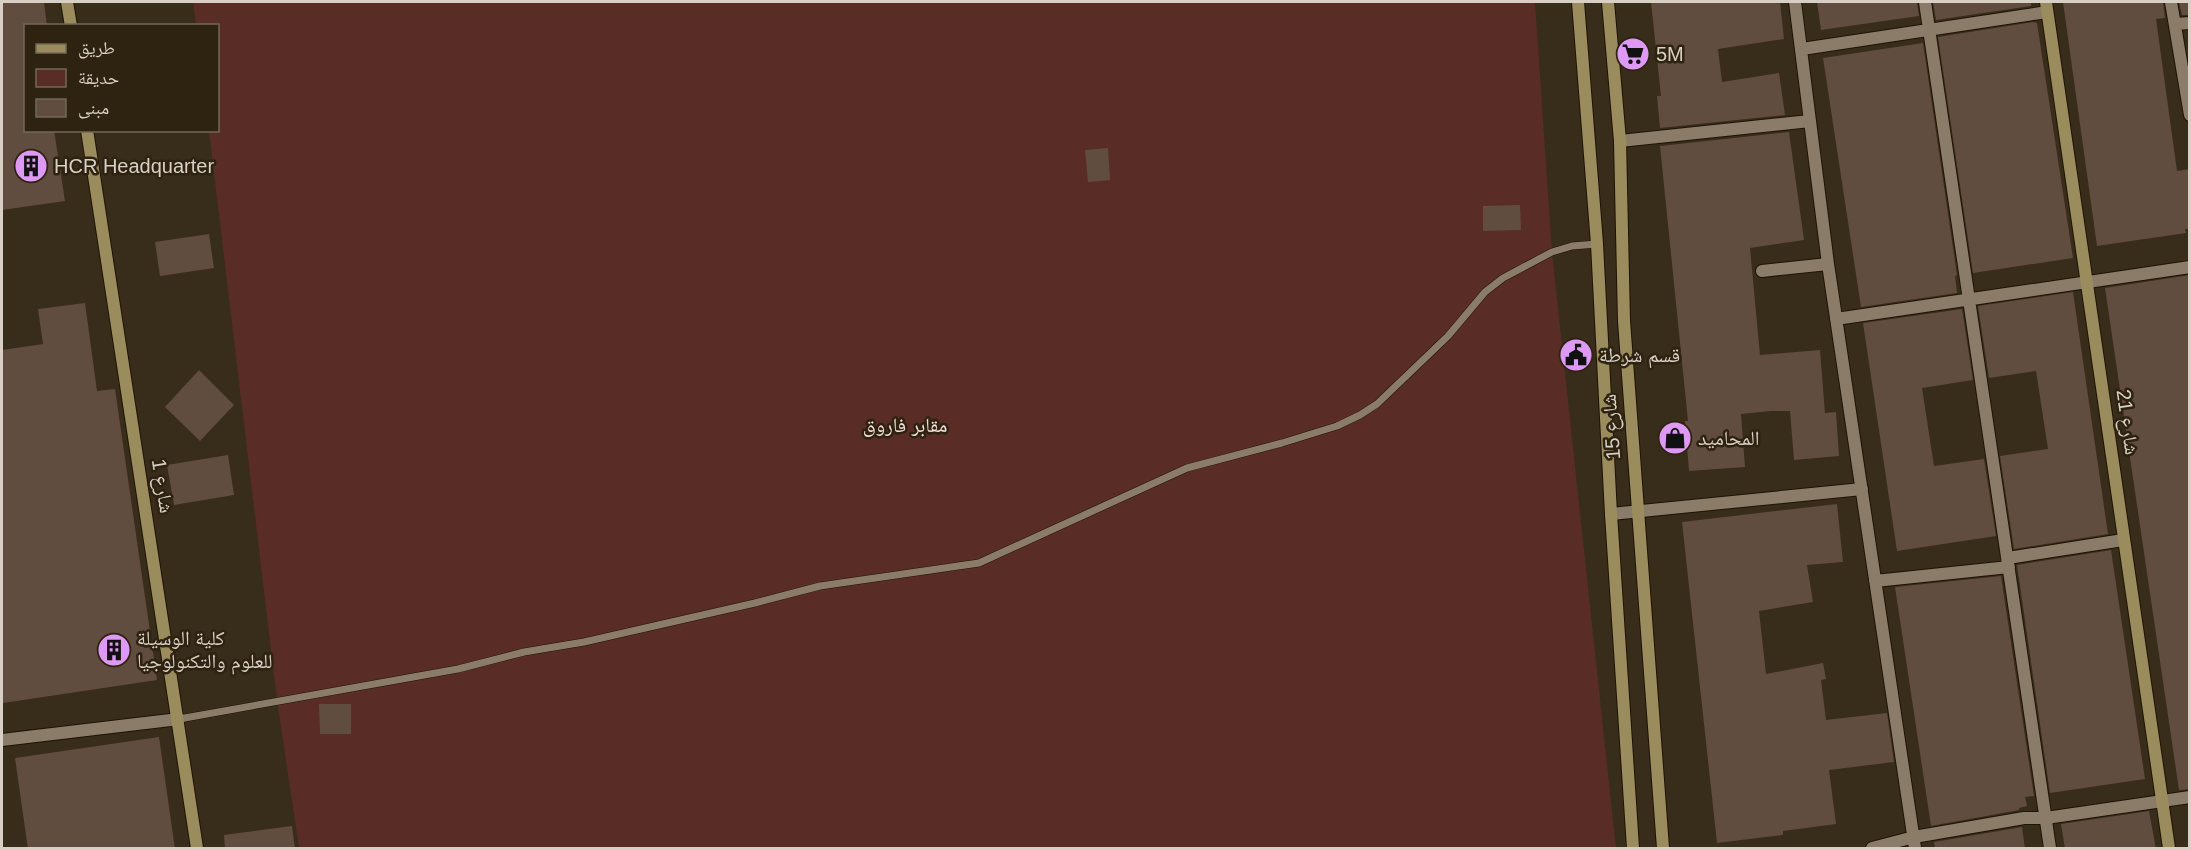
<svg xmlns="http://www.w3.org/2000/svg" width="2191" height="850" font-family="Arial,'Noto Naskh Arabic',sans-serif">
  <style>
    .green { fill: #592c26 }
    .building { fill: #614c40 }
    .lines { fill: none; stroke-linecap: round; stroke-linejoin: round }
    .lane-casing { stroke: #1f1404; stroke-width: 8 }
    .street-casing { stroke: #1f1404; stroke-width: 14 }
    .secondary-casing { stroke: #1f1404; stroke-width: 14 }
    .lane { stroke: #8a7c68; stroke-width: 7 }
    .street { stroke: #8a7c68; stroke-width: 12 }
    .secondary { stroke: #9b8c5e; stroke-width: 12 }
    .labels { text-anchor: middle; dominant-baseline: central; stroke-width: 5; stroke-linejoin: round; paint-order: stroke }
    .poi-label { font-size: 20px; fill: #d8d0c5; stroke: #2e2211; text-anchor: start }
    .street-label { font-size: 20px; fill: #d8d0c5; stroke: #2e2211 }
    .park-label { font-size: 20px; fill: #f4ddda; stroke: #2e2211 }
  </style>
  <rect width="100%" height="100%" fill="#382c1b"/>
  <path class="green" d="M 193,2 L 1535,2 L 1552,252 L 1616,848 L 299,848 L 277,700 L 209,131 L 218,130 L 218,26 L 196,25 Z"/>
  <path class="building" d="M 2,2 L 44,2 L 47,26 L 26,26 L 26,130 L 54,130 L 65,201 L 2,210 Z
    M 1651,2 L 1780,2 L 1784,39 L 1718,49 L 1722,82 L 1779,73 L 1785,115 L 1660,128 L 1657,96 L 1661,96 Z
    M 1817,2 L 1917,2 L 1919,16 L 1821,30 Z
    M 1933,2 L 2031,2 L 2031,6 L 1936,20 Z
    M 2063,2 L 2163,2 L 2165,18 L 2156,19 L 2177,171 L 2190,169 L 2190,229 L 2185,229 L 2186,233 L 2097,246 Z
    M 2179,2 L 2190,2 L 2190,15 L 2182,15 Z
    M 2033,22 L 2037,23 L 2073,258 L 1973,273 L 1938,37 Z
    M 1923,43 L 1957,275 L 1955,276 L 1957,293 L 1861,307 L 1823,58 Z
    M 1789,132 L 1804,240 L 1750,248 L 1760,355 L 1820,350 L 1825,413 L 1836,412 L 1839,456 L 1794,460 L 1790,411 L 1771,411 L 1741,414 L 1745,467 L 1689,471 L 1685,421 L 1688,421 L 1660,146 Z
    M 1108,148 L 1110,180 L 1088,182 L 1085,150 Z
    M 1520,205 L 1521,230 L 1483,231 L 1483,206 Z
    M 209,234 L 214,268 L 160,276 L 155,242 Z
    M 2190,275 L 2190,789 L 2179,790 L 2105,288 Z
    M 2073,292 L 2108,534 L 2014,549 L 2000,456 L 2048,449 L 2036,371 L 1989,378 L 1978,306 Z
    M 85,303 L 97,391 L 115,389 L 157,680 L 3,703 L 2,350 L 43,344 L 38,309 Z
    M 1962,309 L 1973,380 L 1922,388 L 1934,466 L 1984,459 L 1996,536 L 1897,551 L 1863,323 Z
    M 199,370 L 234,405 L 200,441 L 165,407 Z
    M 228,455 L 234,495 L 174,505 L 167,465 Z
    M 1837,504 L 1843,562 L 1807,565 L 1813,602 L 1759,611 L 1766,674 L 1823,663 L 1826,679 L 1821,680 L 1826,720 L 1887,713 L 1894,762 L 1829,770 L 1836,824 L 1783,831 L 1783,835 L 1717,843 L 1682,522 Z
    M 2111,550 L 2145,779 L 2050,793 L 2017,565 Z
    M 2001,576 L 2034,796 L 2025,797 L 2027,806 L 2019,808 L 2019,810 L 1931,826 L 1895,587 Z
    M 319,704 L 351,704 L 351,734 L 320,734 Z
    M 159,737 L 175,849 L 28,849 L 15,758 Z
    M 2149,811 L 2156,849 L 2065,849 L 2061,824 Z
    M 292,826 L 295,849 L 225,849 L 224,835 Z
    M 2022,827 L 2025,849 L 1935,849 L 1934,842 Z"/>
  <g class="lines">
    <defs>
      <path id="lane" d="M 179,719 L 458,669 L 524,652 L 584,642 L 755,603 L 820,586 L 979,563 L 1187,468 L 1282,443 L 1337,426 L 1360,415 L 1377,404 L 1448,336 L 1485,292 L 1503,278 L 1552,252 L 1572,246 L 1597,244"/>
      <path id="street" d="M 1795,2 L 1828,264 L 1915,848
        M 1925,2 L 2050,848
        M 2171,2 L 2190,115
        M 2175,24 L 2190,23
        M 1802,49 L 2047,12
        M 1620,141 L 1810,121
        M 1762,271 L 1828,264
        M 1836,319 L 2190,267
        M 1611,514 L 1862,489
        M 2008,558 L 2123,540
        M 1875,581 L 2009,567
        M 2,740 L 179,719
        M 1872,848 L 1914,837 L 2024,818 L 2046,818 L 2190,797"/>
      <path id="secondary" d="M 67,2 L 71,26
        M 1578,2 L 1597,244 L 1611,514 L 1633,848
        M 1608,2 L 1620,141 L 1624,321 L 1663,848
        M 2046,2 L 2169,848
        M 87,130 L 197,848"/>
    </defs>
    <use href="#lane" class="lane-casing"/>
    <use href="#street" class="street-casing"/>
    <use href="#secondary" class="secondary-casing"/>
    <use href="#lane" class="lane"/>
    <use href="#street" class="street"/>
    <use href="#secondary" class="secondary"/>
  </g>
  <defs>
    <symbol id="supermarket-disc" viewBox="-11 -11 22 22"><circle r="9.5" fill="#dd99f3" stroke="#2e2211"/><path d="M-6-5.5h2.5l.6 2H6L4.5 2H-2.5L-4.4-4H-6ZM-1.5 3.2a1.3 1.3 0 1 0 .1 0ZM3 3.2a1.3 1.3 0 1 0 .1 0Z" fill="#111"/></symbol>
    <symbol id="building-disc" viewBox="-11 -11 22 22"><circle r="9.5" fill="#dd99f3" stroke="#2e2211"/><path d="M-4-6H4V6H1V3H-1V6H-4ZM-2.5-4.3h1.7v1.8h-1.7ZM.8-4.3h1.7v1.8H.8ZM-2.5-1h1.7V.8h-1.7ZM.8-1h1.7V.8H.8Z" fill="#111"/></symbol>
    <symbol id="civic-disc" viewBox="-11 -11 22 22"><circle r="9.5" fill="#dd99f3" stroke="#2e2211"/><path d="M-.6-6.5H3V-4.5H.6V-3L4-1V1h2V6H-6V1h2V-1L-.6-3ZM-1.2 2.5V6h2.4V2.5Z" fill="#111"/></symbol>
    <symbol id="shop-disc" viewBox="-11 -11 22 22"><circle r="9.5" fill="#dd99f3" stroke="#2e2211"/><path d="M-5-2.5h2.3a2.7 3.5 0 0 1 5.4 0H5L5.5 6h-11ZM-1.5-2.5h3a1.5 2.3 0 0 0-3 0Z" fill="#111"/></symbol>
  </defs>
  <g fill-rule="evenodd">
    <use href="#supermarket-disc" x="1614" y="35" width="38" height="38"/>
    <use href="#building-disc" x="12" y="147" width="38" height="38"/>
    <use href="#civic-disc" x="1557" y="336" width="38" height="38"/>
    <use href="#shop-disc" x="1656" y="419" width="38" height="38"/>
    <use href="#building-disc" x="95" y="631" width="38" height="38"/>
  </g>
  <g class="labels">
    <g class="poi-label">
      <text x="1656" y="54">5M</text>
      <text x="54" y="166">HCR Headquarter</text>
      <text x="1599" y="355">قسم شرطة</text>
      <text x="1698" y="438">المحاميد</text>
      <text x="137" y="638">كلية الوسيلة<tspan x="137" dy="23">للعلوم والتكنولوجيا</tspan></text>
    </g>
    <g class="street-label">
      <text transform="translate(2128 422) rotate(82)">شارع 21</text>
      <text transform="translate(1611 427) rotate(-94)">شارع 15</text>
      <text transform="translate(163 486) rotate(81)">شارع 1</text>
    </g>
    <g class="park-label">
      <text x="905" y="425">مقابر فاروق</text>
    </g>
  </g>
  <rect width="2191" height="850" fill="none" stroke="#d8d0c5" stroke-width="6"/>
  <rect x="24" y="24" width="195" height="108" fill="#2e2211" stroke="#726859" stroke-width="1.5"/>
  <rect x="36" y="44" width="30" height="9" fill="#9b8c5e" stroke="#726859" stroke-width="1.5"/>
  <text x="78" y="54" font-size="18" fill="#d8d0c5">طريق</text>
  <rect x="36" y="69" width="30" height="18" fill="#592c26" stroke="#726859" stroke-width="1.5"/>
  <text x="78" y="84" font-size="18" fill="#d8d0c5">حديقة</text>
  <rect x="36" y="99" width="30" height="18" fill="#614c40" stroke="#726859" stroke-width="1.5"/>
  <text x="78" y="114" font-size="18" fill="#d8d0c5">مبنى</text>
</svg>
